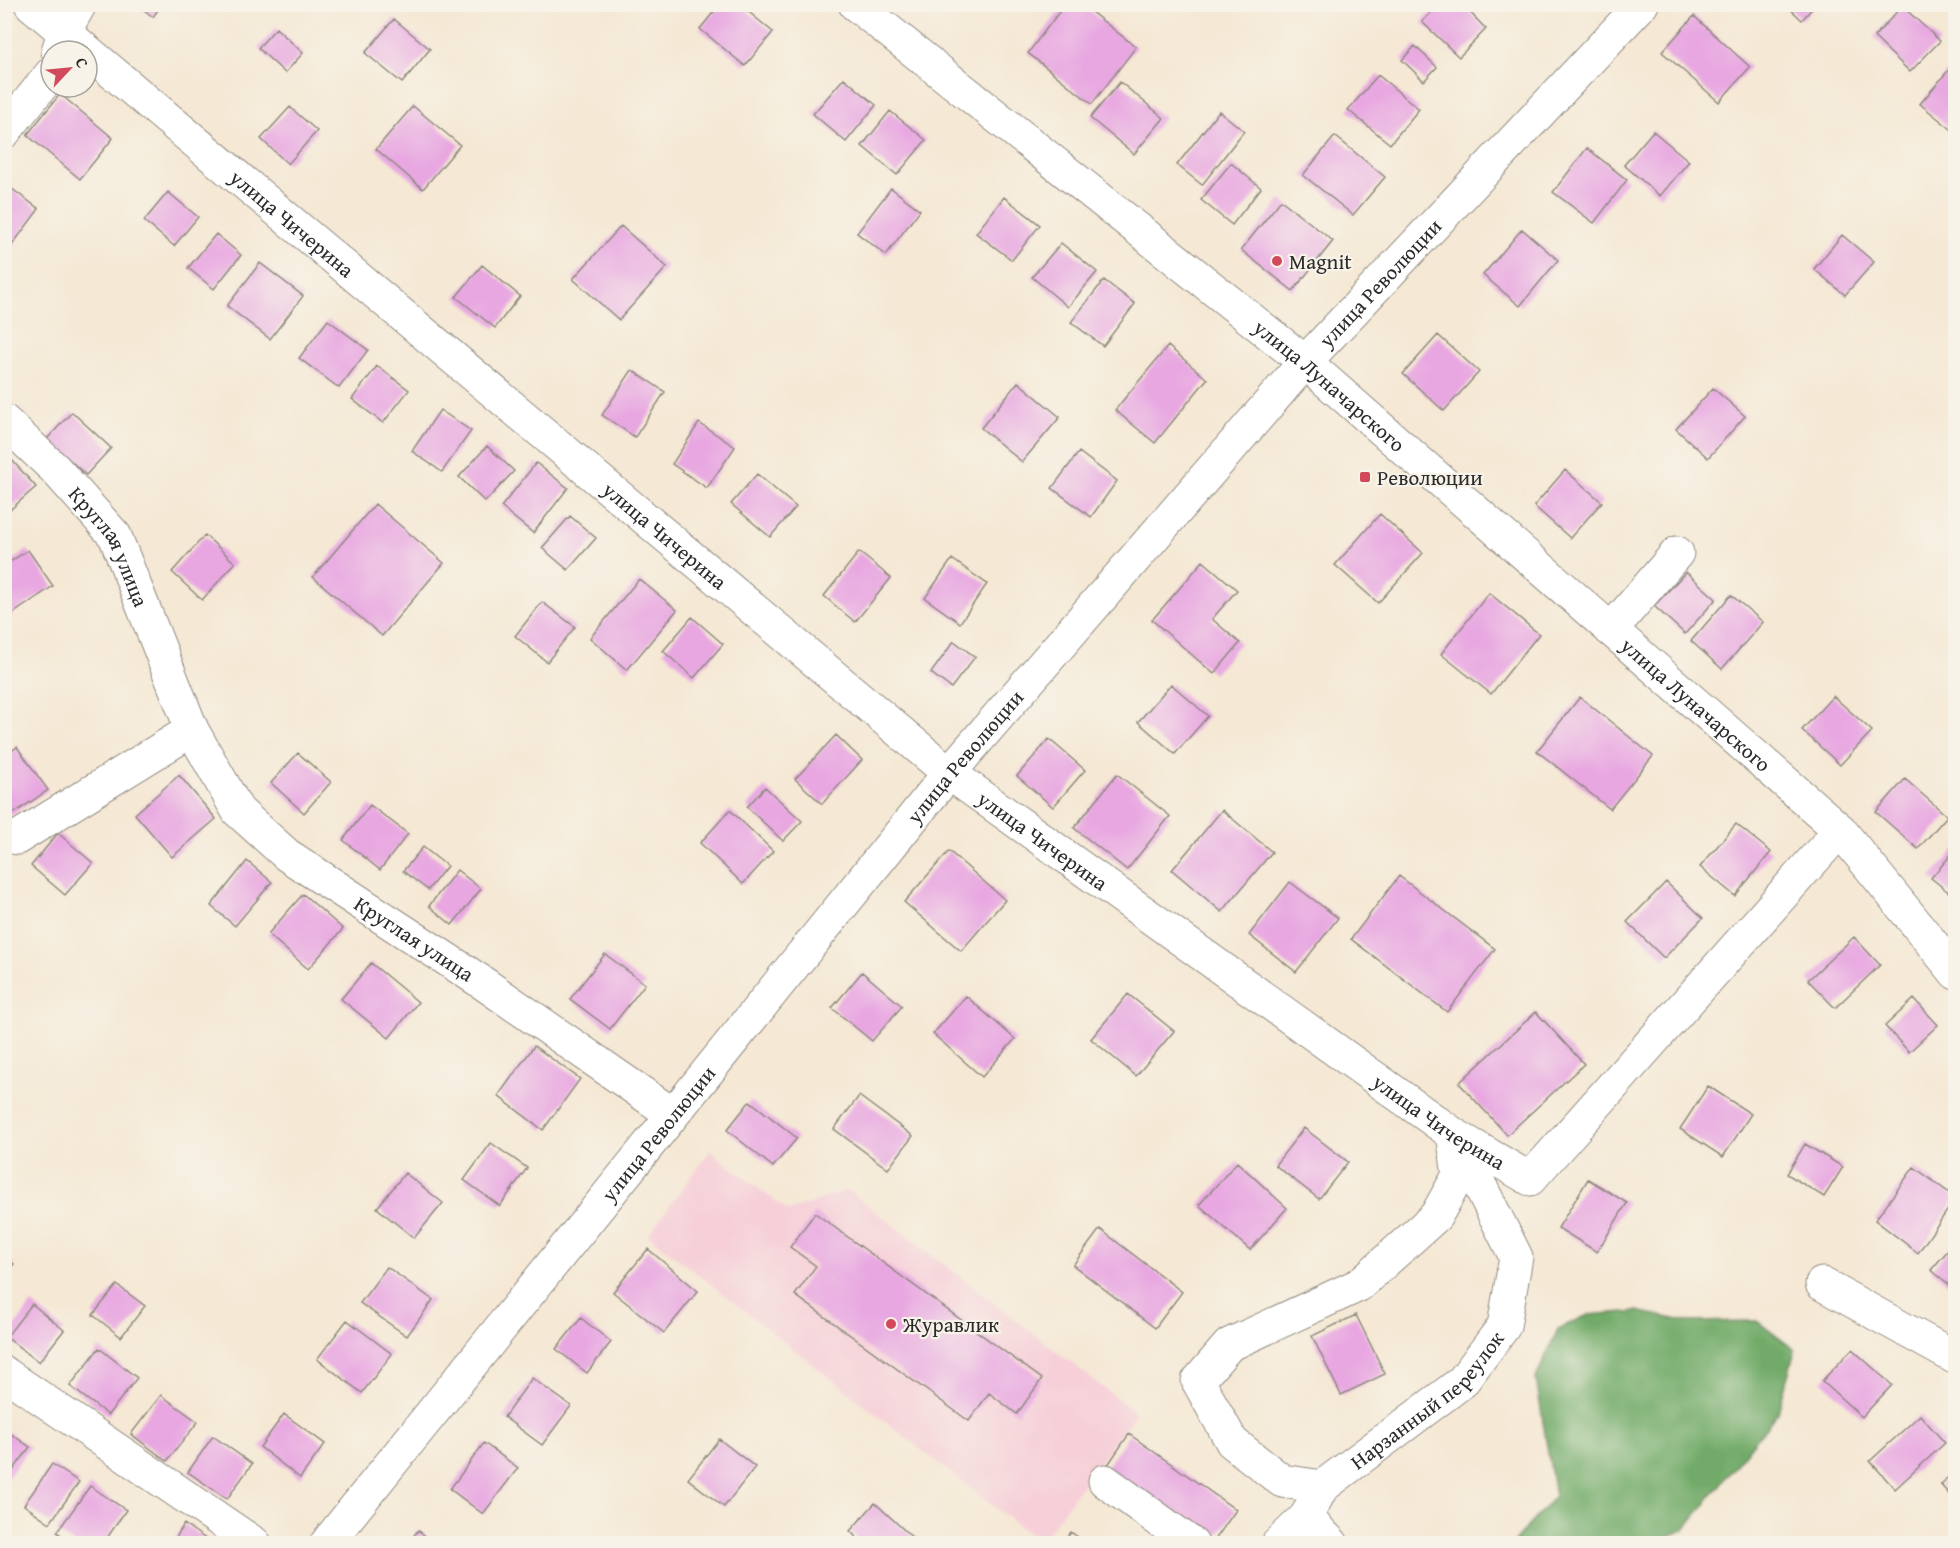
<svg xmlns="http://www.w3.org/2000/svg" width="1960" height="1548" font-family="'Gentium Book Plus',serif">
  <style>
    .built { fill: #f6cfd8 }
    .forest { fill: #72ab69; stroke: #4e6b4a; stroke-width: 1.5 }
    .building { fill: #e8a7e1 }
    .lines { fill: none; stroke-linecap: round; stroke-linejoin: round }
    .minor-casing { stroke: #908a80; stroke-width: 35 }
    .tertiary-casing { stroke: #908a80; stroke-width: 35 }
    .secondary-casing { stroke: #908a80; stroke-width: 35 }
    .minor { stroke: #fff; stroke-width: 33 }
    .tertiary { stroke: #fff; stroke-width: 33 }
    .secondary { stroke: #fff; stroke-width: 33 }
    .poi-dot { fill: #d1495b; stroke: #f7f3e8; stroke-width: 2 }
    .labels { text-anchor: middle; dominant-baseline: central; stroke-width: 4.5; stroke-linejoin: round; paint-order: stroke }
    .street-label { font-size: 21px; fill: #2b2b2b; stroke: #f7f3e8 }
    .poi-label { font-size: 21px; fill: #2b2b2b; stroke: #f7f3e8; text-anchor: start }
  </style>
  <rect width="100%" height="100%" fill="#f7f3e8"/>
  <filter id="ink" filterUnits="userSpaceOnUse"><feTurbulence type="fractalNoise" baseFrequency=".0167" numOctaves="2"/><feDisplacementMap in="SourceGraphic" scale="12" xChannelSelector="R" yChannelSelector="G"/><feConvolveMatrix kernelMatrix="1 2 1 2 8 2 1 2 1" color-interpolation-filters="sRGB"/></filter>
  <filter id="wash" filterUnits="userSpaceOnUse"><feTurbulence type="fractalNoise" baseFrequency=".008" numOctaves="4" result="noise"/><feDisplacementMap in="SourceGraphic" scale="24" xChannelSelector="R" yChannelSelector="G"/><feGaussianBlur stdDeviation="1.35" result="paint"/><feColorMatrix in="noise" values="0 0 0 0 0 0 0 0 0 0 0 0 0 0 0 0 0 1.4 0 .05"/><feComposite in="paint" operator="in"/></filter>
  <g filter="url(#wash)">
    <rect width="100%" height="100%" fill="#f5e8d4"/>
    <path class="built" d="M 710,1151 L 788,1211 L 848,1190 L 1136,1413 L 1040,1543 L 648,1235 Z"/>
    <path class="forest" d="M 1637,1311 L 1688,1322 L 1757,1321 L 1795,1350 L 1778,1412 L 1684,1530 L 1652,1543 L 1513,1543 L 1555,1496 L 1536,1378 L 1558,1329 L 1588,1315 Z"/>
    <g id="blocks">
      <path class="building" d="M 137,4 L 162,4 L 153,17 Z
        M 720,4 L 739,4 L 773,32 L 745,66 L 700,29 Z
        M 1065,4 L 1081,4 L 1136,47 L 1092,104 L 1028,53 Z
        M 1439,4 L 1462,4 L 1486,29 L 1459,57 L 1422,22 Z
        M 1785,4 L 1816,4 L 1802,20 Z
        M 1902,6 L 1940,41 L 1910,72 L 1874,37 Z
        M 1694,16 L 1750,67 L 1719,102 L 1662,52 Z
        M 394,19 L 430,49 L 402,83 L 365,53 Z
        M 276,28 L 303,53 L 285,73 L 258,48 Z
        M 1415,46 L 1437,67 L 1424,81 L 1402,60 Z
        M 1952,66 L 1956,69 L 1956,133 L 1920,104 Z
        M 1378,75 L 1419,109 L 1390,144 L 1348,110 Z
        M 844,78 L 876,105 L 846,142 L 813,114 Z
        M 1120,82 L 1164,118 L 1134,154 L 1090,118 Z
        M 60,94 L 113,138 L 80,179 L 27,135 Z
        M 413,106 L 460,145 L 423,189 L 376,149 Z
        M 290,107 L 317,131 L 288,164 L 261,139 Z
        M 890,111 L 926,140 L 897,175 L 862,146 Z
        M 1219,111 L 1244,131 L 1202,185 L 1177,165 Z
        M 1653,131 L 1689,161 L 1660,196 L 1624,165 Z
        M 1335,136 L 1385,177 L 1353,215 L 1303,175 Z
        M 1587,148 L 1627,180 L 1594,223 L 1553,192 Z
        M 1231,163 L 1261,188 L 1232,225 L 1201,200 Z
        M 4,183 L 39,209 L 10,248 L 4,243 Z
        M 891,188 L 920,210 L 886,255 L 857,233 Z
        M 168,192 L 198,217 L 174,246 L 144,221 Z
        M 1004,197 L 1040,225 L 1012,260 L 976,233 Z
        M 1281,200 L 1333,241 L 1293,291 L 1241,250 Z
        M 621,226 L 667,267 L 619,320 L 573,279 Z
        M 1522,229 L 1558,260 L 1520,306 L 1483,275 Z
        M 216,234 L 241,255 L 214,289 L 188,268 Z
        M 1842,235 L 1874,262 L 1845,295 L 1814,269 Z
        M 1061,243 L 1097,272 L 1068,307 L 1032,277 Z
        M 260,263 L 303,296 L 270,339 L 227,306 Z
        M 482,265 L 520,296 L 495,328 L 456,297 Z
        M 1104,280 L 1135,304 L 1103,346 L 1071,322 Z
        M 328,320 L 368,350 L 339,388 L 299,358 Z
        M 1438,335 L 1479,372 L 1444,411 L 1403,374 Z
        M 1168,346 L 1207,379 L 1155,443 L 1115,410 Z
        M 377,366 L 409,390 L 383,423 L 352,399 Z
        M 632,370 L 665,392 L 635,437 L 602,415 Z
        M 1018,382 L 1060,417 L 1022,462 L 981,428 Z
        M 1713,388 L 1745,416 L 1708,458 L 1676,429 Z
        M 440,410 L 471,431 L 442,472 L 412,451 Z
        M 72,412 L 111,448 L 86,475 L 47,439 Z
        M 699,423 L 735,447 L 707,488 L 672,464 Z
        M 487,446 L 514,471 L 485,502 L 459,477 Z
        M 1079,452 L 1117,481 L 1091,517 L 1052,488 Z
        M 11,459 L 36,487 L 4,515 L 4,464 Z
        M 536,463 L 568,488 L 533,533 L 501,507 Z
        M 1565,470 L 1602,502 L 1570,538 L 1534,506 Z
        M 757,474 L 796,507 L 770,537 L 731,504 Z
        M 375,504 L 444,563 L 382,636 L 313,577 Z
        M 1380,514 L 1423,553 L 1378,603 L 1335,565 Z
        M 570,516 L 596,538 L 568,570 L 542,548 Z
        M 205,535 L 235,563 L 202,600 L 172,572 Z
        M 28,550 L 53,586 L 8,617 L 4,611 L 4,566 Z
        M 859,552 L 891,578 L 855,622 L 824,596 Z
        M 952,559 L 987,584 L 960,623 L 925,598 Z
        M 1203,561 L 1237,590 L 1212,619 L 1240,643 L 1214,674 L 1152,620 Z
        M 1686,572 L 1716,599 L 1685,634 L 1654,606 Z
        M 639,579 L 677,610 L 627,670 L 590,638 Z
        M 1489,593 L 1539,634 L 1491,694 L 1441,654 Z
        M 1731,595 L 1763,622 L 1722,669 L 1691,641 Z
        M 542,602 L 575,627 L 547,662 L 515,636 Z
        M 692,617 L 723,644 L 694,678 L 663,651 Z
        M 954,641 L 975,657 L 951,688 L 931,673 Z
        M 1171,684 L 1208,716 L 1175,754 L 1138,722 Z
        M 1833,696 L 1872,731 L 1840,765 L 1802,730 Z
        M 1580,697 L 1653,756 L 1610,809 L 1537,751 Z
        M 836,735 L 862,760 L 822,804 L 795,779 Z
        M 1049,739 L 1085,770 L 1053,807 L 1017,776 Z
        M 17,747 L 48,790 L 4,820 L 4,756 Z
        M 298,753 L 331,782 L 304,813 L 271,783 Z
        M 1117,774 L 1170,816 L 1127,870 L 1074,828 Z
        M 179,775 L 216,819 L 172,857 L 135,814 Z
        M 1905,779 L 1947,816 L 1918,849 L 1876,812 Z
        M 765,787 L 802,821 L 783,841 L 747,807 Z
        M 370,805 L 408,834 L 380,870 L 343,840 Z
        M 730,810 L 773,851 L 743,884 L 700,843 Z
        M 1222,810 L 1272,852 L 1222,912 L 1172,870 Z
        M 1736,824 L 1771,852 L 1735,896 L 1700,867 Z
        M 58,833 L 93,863 L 65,895 L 31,866 Z
        M 423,847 L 447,866 L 428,890 L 403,871 Z
        M 1956,849 L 1956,898 L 1931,878 Z
        M 949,851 L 1005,900 L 961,951 L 904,902 Z
        M 247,861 L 272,882 L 235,926 L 211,906 Z
        M 457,870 L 481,889 L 452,925 L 429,906 Z
        M 1399,876 L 1495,949 L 1447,1012 L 1351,939 Z
        M 1290,882 L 1338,918 L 1296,972 L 1249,935 Z
        M 1666,882 L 1703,918 L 1664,958 L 1627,922 Z
        M 303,894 L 343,929 L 308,969 L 268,934 Z
        M 1854,937 L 1880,965 L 1835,1008 L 1808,980 Z
        M 605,954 L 645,984 L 610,1029 L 570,999 Z
        M 371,963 L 418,1002 L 389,1038 L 341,999 Z
        M 862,972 L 902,1006 L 872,1041 L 832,1008 Z
        M 1128,994 L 1174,1031 L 1136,1076 L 1091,1039 Z
        M 966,996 L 1015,1039 L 982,1077 L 933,1034 Z
        M 1914,999 L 1938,1025 L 1909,1052 L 1885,1026 Z
        M 1536,1012 L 1584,1064 L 1507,1135 L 1459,1083 Z
        M 534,1046 L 580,1079 L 543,1130 L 498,1096 Z
        M 1708,1086 L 1751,1114 L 1723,1157 L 1680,1129 Z
        M 859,1096 L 913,1136 L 888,1169 L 834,1129 Z
        M 750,1101 L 797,1138 L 773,1167 L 727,1130 Z
        M 1304,1128 L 1348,1162 L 1319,1199 L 1275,1165 Z
        M 491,1143 L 527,1168 L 500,1206 L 464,1180 Z
        M 1805,1144 L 1843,1167 L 1824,1197 L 1787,1174 Z
        M 1237,1162 L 1287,1208 L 1250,1250 L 1199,1205 Z
        M 1914,1167 L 1956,1198 L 1918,1253 L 1875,1220 Z
        M 405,1173 L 443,1203 L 414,1238 L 377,1208 Z
        M 1588,1179 L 1627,1203 L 1597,1252 L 1558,1228 Z
        M 815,1213 L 1042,1379 L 1017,1414 L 989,1393 L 969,1421 L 795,1295 L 816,1266 L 790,1247 Z
        M 1100,1229 L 1182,1292 L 1155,1328 L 1073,1265 Z
        M 1956,1241 L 1956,1290 L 1931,1270 Z
        M 648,1249 L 698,1291 L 664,1333 L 613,1292 Z
        M 4,1257 L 14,1264 L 4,1277 Z
        M 387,1267 L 433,1300 L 407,1336 L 360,1303 Z
        M 117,1285 L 145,1306 L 121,1337 L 93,1315 Z
        M 32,1304 L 64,1330 L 39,1362 L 6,1337 Z
        M 1356,1315 L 1385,1374 L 1341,1395 L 1312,1336 Z
        M 581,1318 L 611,1342 L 587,1373 L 556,1349 Z
        M 347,1320 L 392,1354 L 362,1393 L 317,1359 Z
        M 99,1348 L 137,1378 L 108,1415 L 70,1386 Z
        M 1852,1349 L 1892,1385 L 1862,1417 L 1822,1381 Z
        M 532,1378 L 571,1406 L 542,1445 L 504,1417 Z
        M 161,1395 L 198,1422 L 167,1461 L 131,1434 Z
        M 284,1414 L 325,1444 L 300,1478 L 260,1447 Z
        M 1920,1415 L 1945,1443 L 1895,1489 L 1870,1461 Z
        M 4,1429 L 30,1447 L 4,1483 Z
        M 1129,1434 L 1236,1510 L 1212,1544 L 1105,1469 Z
        M 213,1436 L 252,1464 L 227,1499 L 188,1472 Z
        M 719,1439 L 755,1467 L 724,1507 L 688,1479 Z
        M 484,1443 L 518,1468 L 483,1514 L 450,1489 Z
        M 52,1464 L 79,1482 L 50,1523 L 24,1505 Z
        M 1956,1471 L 1956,1502 L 1940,1484 Z
        M 90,1486 L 126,1510 L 103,1544 L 74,1544 L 57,1532 Z
        M 875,1503 L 915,1540 L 912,1544 L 863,1544 L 850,1531 Z
        M 184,1524 L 213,1544 L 172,1544 Z
        M 418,1530 L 435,1544 L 408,1544 Z
        M 1071,1532 L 1087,1544 L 1063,1544 Z"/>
    </g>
  </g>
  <g filter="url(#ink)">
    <use href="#blocks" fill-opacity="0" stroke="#908a80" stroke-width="1.5"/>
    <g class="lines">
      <defs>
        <g id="minor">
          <path d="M 31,4 L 87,51"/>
          <path d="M 58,51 L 64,32 L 80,4"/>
          <path id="s1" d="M 87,51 L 949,773 L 1453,1134 L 1530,1179 L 1840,830"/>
          <path d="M 4,132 L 51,74"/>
          <path id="s2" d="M 4,421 L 56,470 L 115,536 L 192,730 L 238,811 L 287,855 L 480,981 L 672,1114"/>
          <path d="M 1611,630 L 1677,553"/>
          <path d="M 17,838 L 192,730"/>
          <path d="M 1822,1284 L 1956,1358"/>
          <path d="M 4,1373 L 255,1544"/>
          <path d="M 1105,1481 L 1192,1544"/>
          <path d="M 1322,1487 L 1282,1481 L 1232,1442 L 1198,1381 L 1229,1345 L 1359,1285 L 1436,1216 L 1459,1175 L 1453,1134"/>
          <path d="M 1306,1517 L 1332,1544"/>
          <path id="s3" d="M 1278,1544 L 1306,1517 L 1322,1487 L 1462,1382 L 1504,1326 L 1516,1257 L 1460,1146"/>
        </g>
        <g id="tertiary">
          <path id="s4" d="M 326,1544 L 949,773 L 1305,362 L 1642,4"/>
        </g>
        <g id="secondary">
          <path id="s5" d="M 855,4 L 1305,362 L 1840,830 L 1956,973"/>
        </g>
      </defs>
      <use href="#minor" class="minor-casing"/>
      <use href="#tertiary" class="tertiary-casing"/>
      <use href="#secondary" class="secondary-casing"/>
      <use href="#minor" class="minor"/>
      <use href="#tertiary" class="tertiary"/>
      <use href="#secondary" class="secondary"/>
    </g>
  </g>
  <g class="poi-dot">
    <circle cx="1277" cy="261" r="6"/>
    <rect x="1359" y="471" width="12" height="12" rx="3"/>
    <circle cx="891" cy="1324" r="6"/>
  </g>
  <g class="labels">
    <g class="street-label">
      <text stroke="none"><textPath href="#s1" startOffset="268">улица Чичерина</textPath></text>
      <text stroke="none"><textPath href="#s4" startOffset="1644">улица Революции</textPath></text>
      <text stroke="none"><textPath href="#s5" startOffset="609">улица Луначарского</textPath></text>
      <text stroke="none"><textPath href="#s1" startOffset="754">улица Чичерина</textPath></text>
      <text stroke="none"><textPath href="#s2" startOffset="166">Круглая улица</textPath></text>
      <text stroke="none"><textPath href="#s5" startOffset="1095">улица Луначарского</textPath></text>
      <text stroke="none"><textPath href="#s4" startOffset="1014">улица Революции</textPath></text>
      <text stroke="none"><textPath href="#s1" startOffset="1240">улица Чичерина</textPath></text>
      <text stroke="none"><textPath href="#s2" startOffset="680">Круглая улица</textPath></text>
      <text stroke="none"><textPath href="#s1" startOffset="1726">улица Чичерина</textPath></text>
      <text stroke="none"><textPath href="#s4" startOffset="528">улица Революции</textPath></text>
      <text stroke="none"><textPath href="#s3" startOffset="210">Нарзанный переулок</textPath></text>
    </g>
    <g class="poi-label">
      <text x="1289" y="261">Magnit</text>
      <text x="1377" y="477">Революции</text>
      <text x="903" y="1324">Журавлик</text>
    </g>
  </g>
  <rect width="1960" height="1548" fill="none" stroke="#f7f3e8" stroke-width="24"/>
  <g transform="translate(69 69) rotate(64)"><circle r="28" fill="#f7f3e8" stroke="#a5a39c" stroke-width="1.5"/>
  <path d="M0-4.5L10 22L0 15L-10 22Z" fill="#d1495b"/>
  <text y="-9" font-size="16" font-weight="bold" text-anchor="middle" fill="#2b2b2b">С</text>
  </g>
</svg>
